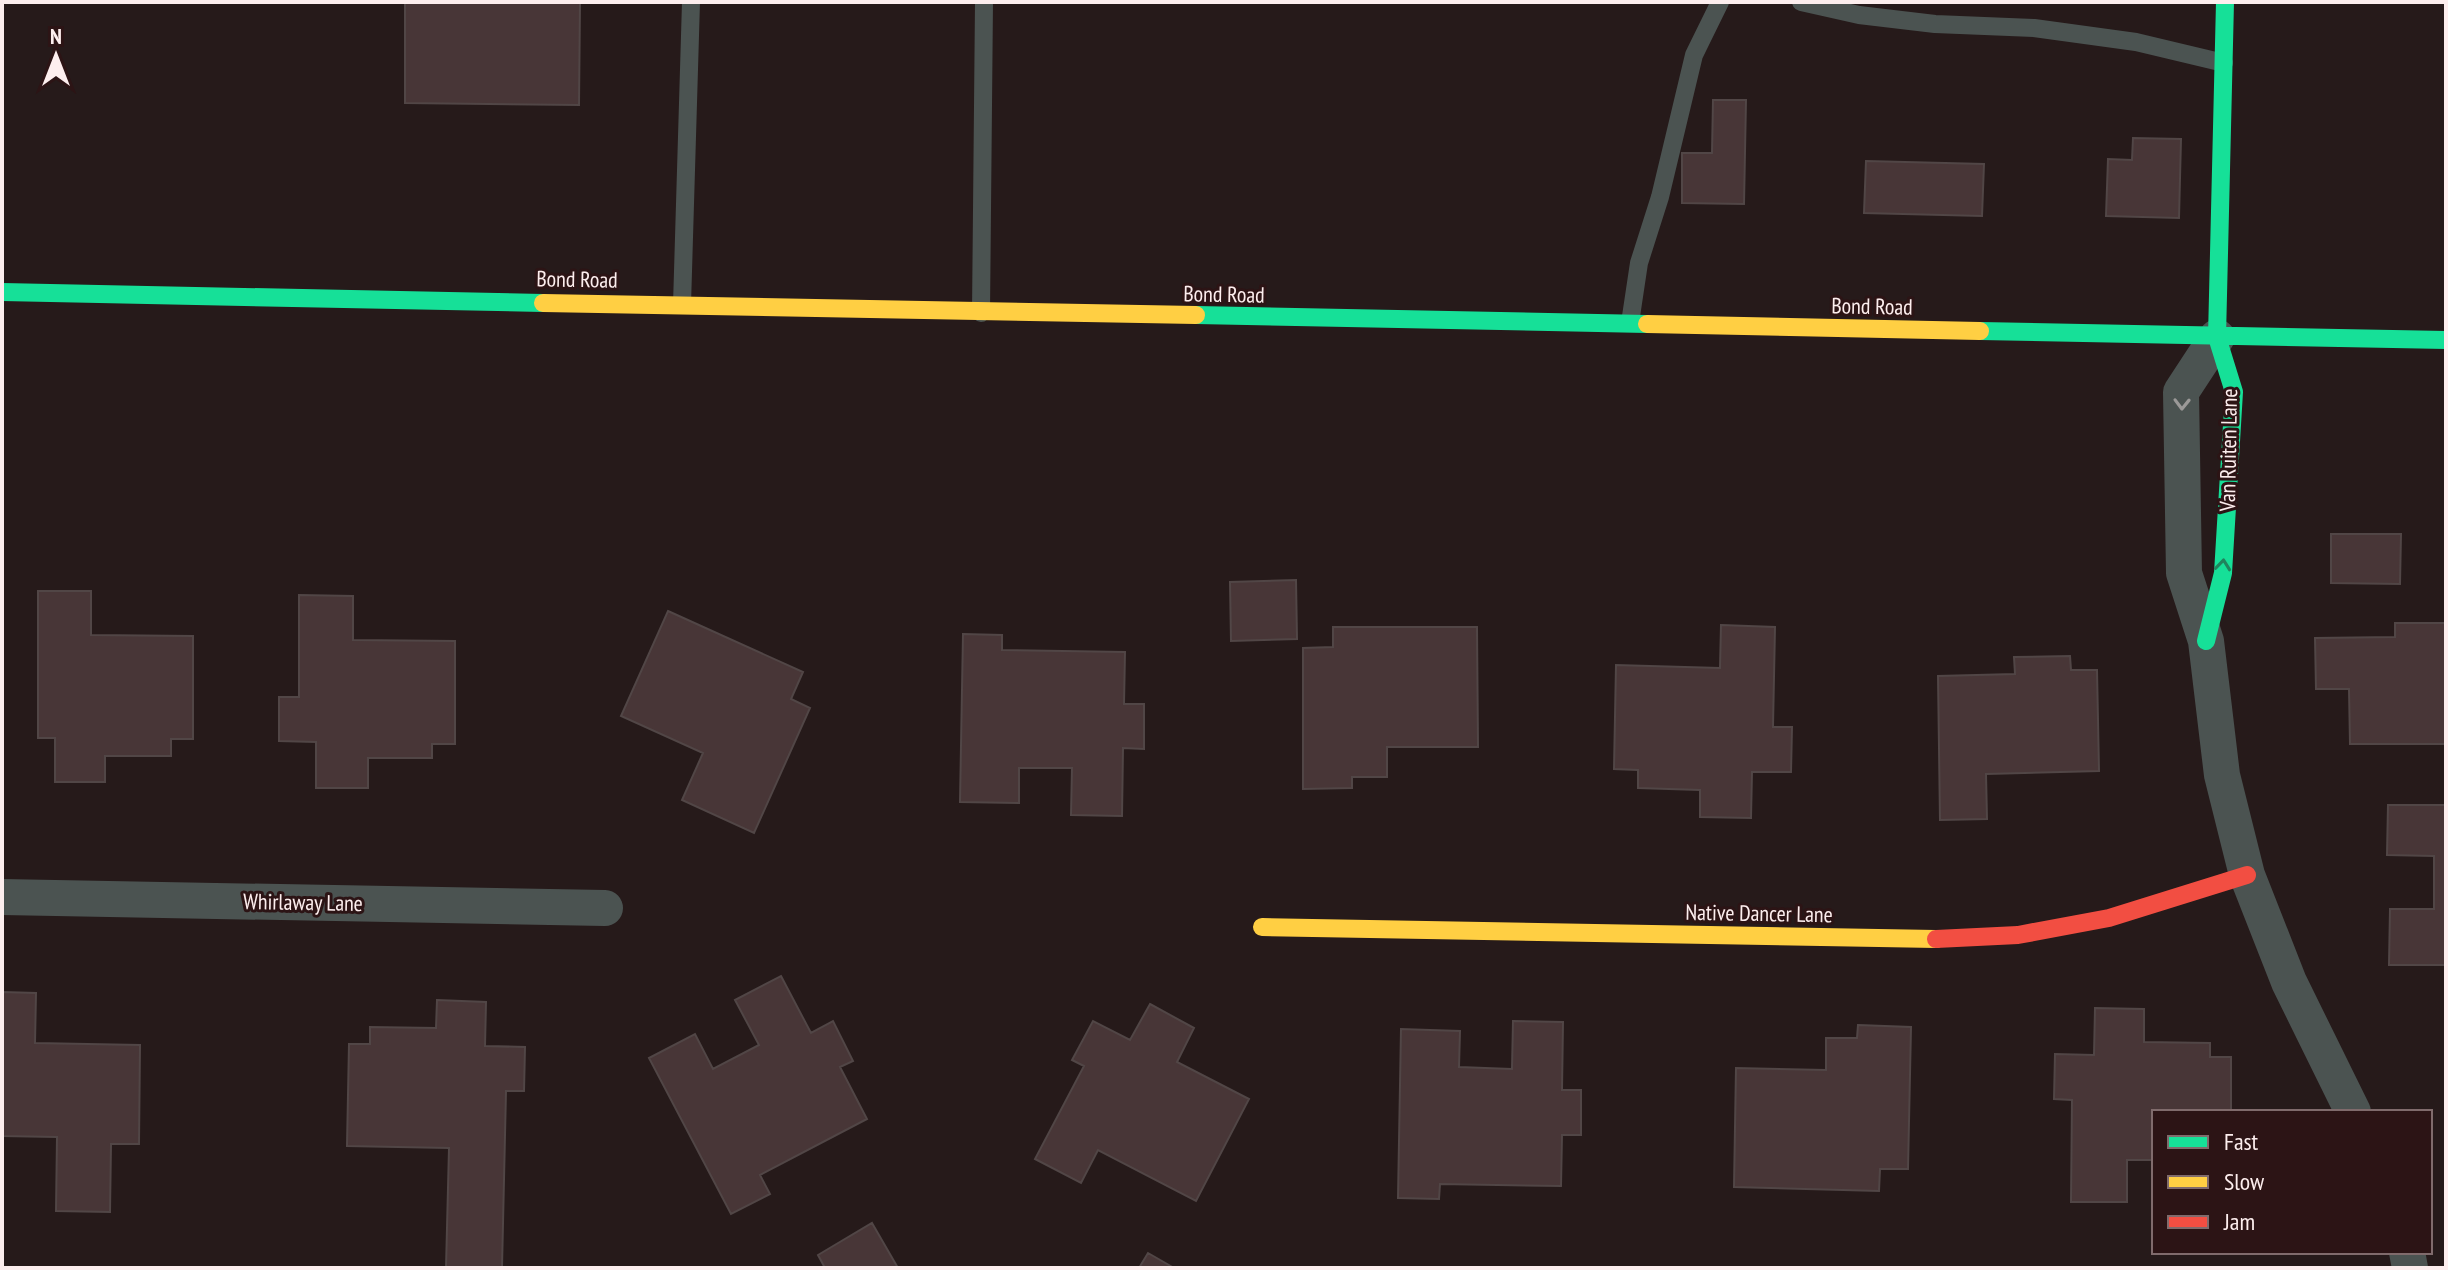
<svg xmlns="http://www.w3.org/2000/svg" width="2448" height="1270" font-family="'PT Sans Narrow',sans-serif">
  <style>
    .building { fill: #483637; stroke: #514646; stroke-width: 2 }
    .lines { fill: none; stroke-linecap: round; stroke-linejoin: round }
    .lane { stroke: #4b5351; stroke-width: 18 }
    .street { stroke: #4b5351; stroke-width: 36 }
    .fast { stroke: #16e098; stroke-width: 18 }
    .slow { stroke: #ffcf43; stroke-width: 18 }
    .jam { stroke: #f24e42; stroke-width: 18 }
    .oneway { stroke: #9b9998 }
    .oneway2 { stroke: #20845d }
    .labels { text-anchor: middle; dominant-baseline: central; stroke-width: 6; stroke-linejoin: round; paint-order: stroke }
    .street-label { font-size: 22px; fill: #fdeeee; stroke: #2c1415 }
  </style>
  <rect width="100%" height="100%" fill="#261a1a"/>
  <path class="building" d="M 405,2 L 580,2 L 579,105 L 405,103 Z
    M 1713,100 L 1746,100 L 1744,204 L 1682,203 L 1682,153 L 1712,153 Z
    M 2133,138 L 2181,139 L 2179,218 L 2106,216 L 2108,159 L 2132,160 Z
    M 1866,161 L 1984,164 L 1982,216 L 1864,213 Z
    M 2331,534 L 2401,534 L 2400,584 L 2331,583 Z
    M 1296,580 L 1297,639 L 1231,641 L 1230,582 Z
    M 38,591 L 91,591 L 91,635 L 193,636 L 193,739 L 171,739 L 171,756 L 105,756 L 105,782 L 55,782 L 55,738 L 38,738 Z
    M 299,595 L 353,596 L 353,640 L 455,641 L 455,744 L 432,744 L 432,758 L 368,758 L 368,788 L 316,788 L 316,742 L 279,741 L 279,697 L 299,697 Z
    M 668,611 L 803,672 L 791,699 L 810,708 L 754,833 L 682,800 L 703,753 L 621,716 Z
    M 2395,623 L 2446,623 L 2446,744 L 2350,744 L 2349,689 L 2316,689 L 2315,638 L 2395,637 Z
    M 1721,625 L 1775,627 L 1773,727 L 1792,727 L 1791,772 L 1752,772 L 1751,818 L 1700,817 L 1700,790 L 1638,788 L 1638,770 L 1614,769 L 1616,665 L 1720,668 Z
    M 1333,627 L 1477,627 L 1478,747 L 1387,747 L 1387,777 L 1352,777 L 1352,788 L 1303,789 L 1303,648 L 1333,647 Z
    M 963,634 L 1002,635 L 1002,650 L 1125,652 L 1124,704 L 1144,704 L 1144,749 L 1123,748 L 1122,816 L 1071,815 L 1072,768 L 1019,768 L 1019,803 L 960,802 Z
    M 2070,656 L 2071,670 L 2097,670 L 2099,771 L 1986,774 L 1987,819 L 1940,820 L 1938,676 L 2015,674 L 2014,657 Z
    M 2388,805 L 2446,805 L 2446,965 L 2389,965 L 2390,909 L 2434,909 L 2434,856 L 2387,855 Z
    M 781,976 L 811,1033 L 833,1021 L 853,1061 L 840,1067 L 867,1119 L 760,1175 L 770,1194 L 731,1214 L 649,1058 L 695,1034 L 713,1069 L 759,1045 L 735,1000 Z
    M 2,992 L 36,993 L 35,1043 L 140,1045 L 139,1144 L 111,1144 L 110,1212 L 56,1211 L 57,1137 L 2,1136 Z
    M 437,1000 L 486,1002 L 485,1046 L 525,1047 L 524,1091 L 506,1091 L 502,1268 L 446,1268 L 449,1148 L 347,1146 L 349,1044 L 370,1044 L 370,1027 L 436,1028 Z
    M 1150,1004 L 1194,1028 L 1177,1062 L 1249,1099 L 1196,1201 L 1098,1150 L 1081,1183 L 1035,1159 L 1084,1066 L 1072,1060 L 1093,1021 L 1130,1040 Z
    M 2095,1008 L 2144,1009 L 2144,1042 L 2210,1043 L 2210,1057 L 2231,1057 L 2231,1112 L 2154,1112 L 2154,1160 L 2127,1160 L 2127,1202 L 2071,1202 L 2072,1100 L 2054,1099 L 2055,1054 L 2094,1055 Z
    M 1513,1021 L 1563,1022 L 1562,1090 L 1581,1090 L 1581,1135 L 1562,1135 L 1561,1186 L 1440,1184 L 1439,1199 L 1398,1198 L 1401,1029 L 1460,1031 L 1459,1067 L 1512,1069 Z
    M 1858,1025 L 1911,1027 L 1908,1169 L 1880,1169 L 1879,1191 L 1734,1187 L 1736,1068 L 1826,1070 L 1826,1038 L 1857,1038 Z
    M 872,1223 L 898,1268 L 825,1268 L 818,1255 Z
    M 1148,1253 L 1174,1268 L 1139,1268 Z"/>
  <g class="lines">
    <path class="lane" d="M 1801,2 L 1859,15 L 1935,24 L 2034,28 L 2136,42 L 2224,63
      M 682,305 L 691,2
      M 981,313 L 984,2
      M 1630,323 L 1639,263 L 1660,197 L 1694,55 L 1720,2"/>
    <path class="street" d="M 2217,337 L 2181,392 L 2184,573 L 2206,641 L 2222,775 L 2247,875 L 2289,982 L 2353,1112
      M 2,897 L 605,908
      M 2407,1252 L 2410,1268"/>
    <path class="fast" d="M 2,292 L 543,303
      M 1196,315 L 1647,324
      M 1980,331 L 2446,340
      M 2206,641 L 2223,573 L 2234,392 L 2217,337 L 2225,2"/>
    <path class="slow" d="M 543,303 L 1196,315
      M 1647,324 L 1980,331
      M 1262,927 L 1936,939"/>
    <path class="jam" d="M 1936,939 L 2018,935 L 2109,918 L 2247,875"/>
  </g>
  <defs><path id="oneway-chevron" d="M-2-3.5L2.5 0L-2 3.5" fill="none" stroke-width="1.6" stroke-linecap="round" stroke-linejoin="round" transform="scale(2)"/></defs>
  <use class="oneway" href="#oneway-chevron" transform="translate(2182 404) rotate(91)"/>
  <use class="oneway2" href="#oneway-chevron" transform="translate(2223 565) rotate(-84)"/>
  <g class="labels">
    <g class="street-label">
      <text transform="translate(577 279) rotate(1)">Bond Road</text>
      <text transform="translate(1224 294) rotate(1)">Bond Road</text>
      <text transform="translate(1872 306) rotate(1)">Bond Road</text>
      <text transform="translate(2228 450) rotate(-89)">Van Ruiten Lane</text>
      <text transform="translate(303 902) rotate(1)">Whirlaway Lane</text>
      <text transform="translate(1759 913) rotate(1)">Native Dancer Lane</text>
    </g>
  </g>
  <rect width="2448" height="1270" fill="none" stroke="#fdeeee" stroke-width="8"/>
  <rect x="2152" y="1110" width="280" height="144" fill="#2c1415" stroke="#806b6c" stroke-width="2"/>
  <rect x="2168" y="1136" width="40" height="12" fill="#16e098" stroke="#806b6c" stroke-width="2"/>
  <text x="2224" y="1150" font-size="24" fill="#fdeeee">Fast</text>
  <rect x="2168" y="1176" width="40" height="12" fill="#ffcf43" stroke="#806b6c" stroke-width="2"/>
  <text x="2224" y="1190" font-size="24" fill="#fdeeee">Slow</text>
  <rect x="2168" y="1216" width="40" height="12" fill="#f24e42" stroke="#806b6c" stroke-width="2"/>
  <text x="2224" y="1230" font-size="24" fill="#fdeeee">Jam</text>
  <g transform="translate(56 56)" stroke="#2c1415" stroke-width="6" paint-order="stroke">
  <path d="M0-6L14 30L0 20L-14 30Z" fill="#fdeeee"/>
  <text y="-12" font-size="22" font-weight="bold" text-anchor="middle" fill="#fdeeee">N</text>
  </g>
</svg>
